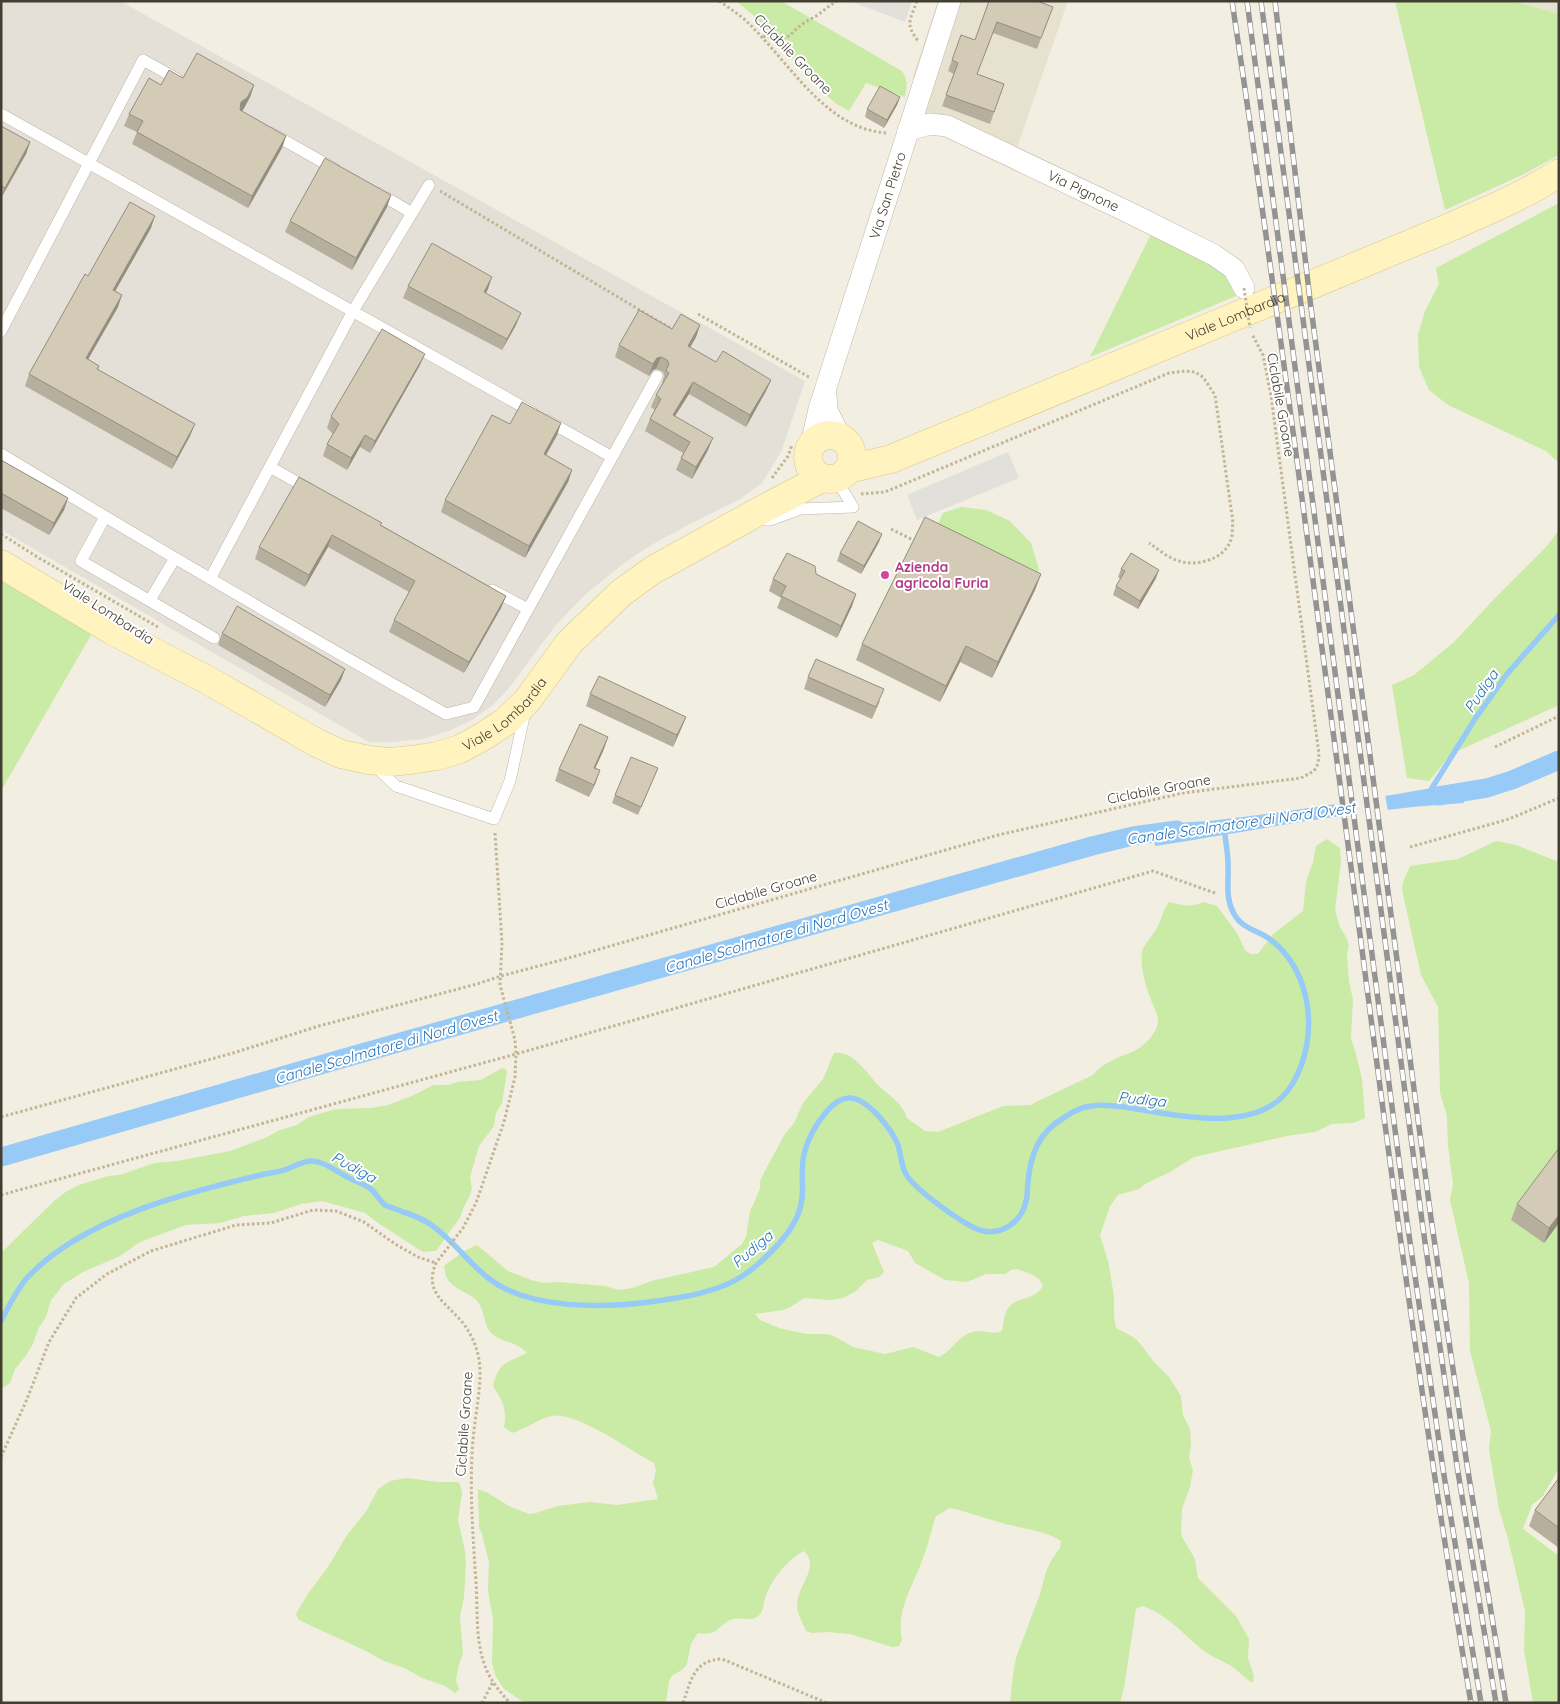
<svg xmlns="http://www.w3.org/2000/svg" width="1560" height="1704" font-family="Quicksand,sans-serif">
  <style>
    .residential { fill: #e7e1cf }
    .industrial { fill: #e4dfd7 }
    .green { fill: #c9eba6; fill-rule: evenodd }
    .parking { fill: #e2e0db }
    .water { fill: #97caf6 }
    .pier { fill: #f3eee2 }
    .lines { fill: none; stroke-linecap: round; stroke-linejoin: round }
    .stream { stroke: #97caf6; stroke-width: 5.5 }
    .canal { stroke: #97caf6; stroke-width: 19 }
    .lane-casing { stroke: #beb7a4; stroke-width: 12 }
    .street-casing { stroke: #beb7a4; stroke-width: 22 }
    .secondary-casing { stroke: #d7c78d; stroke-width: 29 }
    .path { stroke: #c2b494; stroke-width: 3; stroke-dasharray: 2.5 2.5; stroke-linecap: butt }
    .lane { stroke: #fff; stroke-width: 11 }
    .street { stroke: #fff; stroke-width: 21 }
    .secondary { stroke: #fff3bf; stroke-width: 28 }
    .rail-casing { stroke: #939393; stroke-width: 5.5 }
    .rail { stroke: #fff; stroke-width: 4; stroke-dasharray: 11; stroke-linecap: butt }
    .path-bridge { stroke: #c2b494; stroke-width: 3; stroke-dasharray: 2.5 2.5; stroke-linecap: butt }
    .wall { fill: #b6af9d }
    .shaded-wall { fill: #948e7f }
    .building { fill: #d4cbb6; stroke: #948e7f }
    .hotel-dot { fill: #d1479c; stroke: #fff; stroke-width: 2 }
    .labels { text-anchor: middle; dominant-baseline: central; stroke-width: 4; stroke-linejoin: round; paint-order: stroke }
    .street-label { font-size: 14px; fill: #443e32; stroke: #fff }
    .hotel-label { font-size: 14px; font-weight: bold; fill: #b23c85; stroke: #fff; text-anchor: start }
    .water-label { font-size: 15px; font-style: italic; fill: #2372b9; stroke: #fff }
  </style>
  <rect width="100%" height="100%" fill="#f3eee2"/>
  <path class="residential" d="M 938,1 L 1068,1 L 1011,165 L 933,126 L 916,104 L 913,76 Z
    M 1513,1 L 1559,1 L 1559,14 Z"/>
  <path class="industrial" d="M 1,1 L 120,1 L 805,381 L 781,452 L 762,483 L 740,499 L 694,522 L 651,545 L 623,564 L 587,593 L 555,626 L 509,688 L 493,705 L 472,720 L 451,730 L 423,739 L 392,742 L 369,742 L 203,647 L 1,530 Z"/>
  <path class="green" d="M 736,1 L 781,1 L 902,71 C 908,80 907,86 905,97 L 866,83 L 849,111 L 838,105 L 815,86 L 788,53 L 754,16 Z
    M 1395,1 L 1513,1 L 1559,14 L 1559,155 L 1522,175 L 1445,210 Z
    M 1559,203 L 1559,463 L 1546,451 L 1448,405 L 1429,390 L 1419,367 L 1418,335 L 1425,311 L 1439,284 L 1436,268 Z
    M 1152,232 L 1222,270 L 1232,284 L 1236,296 L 1090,357 Z
    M 961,507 L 986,510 L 1010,521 L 1031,543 L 1039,569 L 1035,590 L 938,524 L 943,513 Z
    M 1559,530 L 1559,705 L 1451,754 L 1429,781 L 1407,778 L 1392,685 L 1414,675 L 1454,642 L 1495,598 L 1547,546 Z
    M 1,573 L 95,628 L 1,791 Z
    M 1327,839 L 1340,848 L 1341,861 L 1335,910 L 1340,927 L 1347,939 L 1349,946 L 1347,954 L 1349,981 L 1353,1000 L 1351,1038 L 1356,1054 L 1362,1079 L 1365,1118 L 1353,1123 L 1332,1124 L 1315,1132 L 1287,1136 L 1194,1157 L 1170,1172 L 1145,1184 L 1139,1189 L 1118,1195 L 1110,1206 L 1100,1235 L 1109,1265 L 1114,1297 L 1114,1316 L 1116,1328 L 1133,1337 L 1138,1341 L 1154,1362 L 1169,1377 L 1181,1396 L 1183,1415 L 1190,1429 L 1191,1446 L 1189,1458 L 1193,1470 L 1190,1487 L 1182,1509 L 1181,1531 L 1182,1537 L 1195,1559 L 1198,1578 L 1236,1616 L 1249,1639 L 1248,1658 L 1254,1676 L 1253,1683 C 1245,1679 1239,1671 1231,1666 C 1223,1661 1212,1657 1204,1651 C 1182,1634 1169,1615 1142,1606 L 1136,1609 L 1124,1688 L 1120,1703 L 1010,1703 L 1013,1674 L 1016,1658 L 1040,1594 L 1046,1572 L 1052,1559 L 1060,1548 L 1061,1541 C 1043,1530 1022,1529 1002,1523 C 984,1518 968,1512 950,1508 L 936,1516 C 931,1531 928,1546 922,1561 C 912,1587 896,1611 902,1640 L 899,1646 L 892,1647 L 850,1634 L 827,1632 L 812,1633 L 806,1631 C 803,1623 797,1614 797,1605 C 797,1585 821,1567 804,1551 C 787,1560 771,1580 765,1598 C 763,1604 764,1612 758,1616 C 750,1623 737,1615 728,1621 C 715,1630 715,1636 698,1633 L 691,1644 L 687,1664 L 683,1669 L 672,1676 L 669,1681 L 666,1703 L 525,1703 L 504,1689 L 495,1675 L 492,1663 L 493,1620 L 488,1591 L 489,1562 L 482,1534 L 479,1528 L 478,1489 L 488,1493 L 509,1506 L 529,1514 L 536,1513 L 557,1506 L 590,1502 L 617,1505 L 658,1499 L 653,1483 L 656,1470 L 654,1463 C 631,1451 575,1410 551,1416 C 539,1419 525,1429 512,1433 L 504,1427 C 507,1408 503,1402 493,1386 C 499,1361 507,1363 527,1353 C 516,1341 503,1343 492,1334 C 484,1327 485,1311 478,1302 C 470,1292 453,1290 447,1278 C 445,1275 445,1270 444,1266 L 464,1251 L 477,1245 L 508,1271 L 531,1280 L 545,1283 L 559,1282 L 605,1286 L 618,1290 L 633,1288 L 651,1281 L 714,1267 L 742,1244 L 746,1237 L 750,1211 L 754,1203 L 760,1188 L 760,1181 L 767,1167 L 785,1134 L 794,1123 L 803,1103 L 823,1079 L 834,1053 C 854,1050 867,1074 879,1086 C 890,1096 903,1104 907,1118 L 925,1131 L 938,1132 L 1003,1106 L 1031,1105 L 1036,1102 L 1093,1075 C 1113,1051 1141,1059 1156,1029 C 1162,1018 1153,1008 1150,997 C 1145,984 1140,966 1142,952 C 1144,943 1154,935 1158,926 C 1162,917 1163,910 1169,902 C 1181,905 1192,908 1203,902 L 1217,906 L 1237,933 L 1245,950 L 1250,954 L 1258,954 L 1273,934 L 1303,911 L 1306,882 L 1313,862 L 1316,846 ZM 878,1240 L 908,1251 L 915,1263 L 945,1280 L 967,1282 L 986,1274 L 1005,1274 L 1011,1270 L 1017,1269 L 1033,1275 L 1039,1279 L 1043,1285 C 1035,1304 1011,1293 1005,1315 C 1003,1320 1003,1326 1002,1331 C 991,1336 981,1327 967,1334 C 956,1340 950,1352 939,1357 L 913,1347 L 885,1354 L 853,1347 L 834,1336 L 827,1334 L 806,1334 L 779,1328 L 760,1320 L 755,1314 L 783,1310 L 789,1308 L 804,1298 L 829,1300 L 843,1298 L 856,1291 L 867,1280 L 879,1277 L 884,1272 L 872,1243 Z
    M 1496,841 L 1516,845 L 1559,862 L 1559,1468 L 1543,1496 L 1532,1505 L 1523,1529 L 1559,1556 L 1559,1703 L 1533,1703 L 1524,1650 L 1525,1611 L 1508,1539 L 1499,1509 L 1489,1449 L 1491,1431 L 1470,1351 L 1469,1283 L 1450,1200 L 1453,1184 L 1448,1146 L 1447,1116 L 1440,1093 L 1438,1007 L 1421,975 L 1402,890 L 1403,882 L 1410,866 L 1458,859 Z
    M 502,1068 L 505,1069 L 507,1072 L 502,1103 L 496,1113 L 494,1126 L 479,1146 L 470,1177 L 472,1188 L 470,1195 L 463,1209 L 461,1216 L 436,1251 L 423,1252 L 378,1223 L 365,1213 L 322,1201 L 301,1204 L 274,1213 L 244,1216 L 220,1223 L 186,1225 L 140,1242 L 120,1256 L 83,1272 L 64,1284 L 51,1300 L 46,1317 L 38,1329 L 33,1344 L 25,1357 L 15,1369 L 10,1383 L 1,1389 L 1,1253 L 54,1201 L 67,1191 L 79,1185 L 108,1176 L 120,1175 L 154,1163 L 177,1161 L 230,1151 L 267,1137 L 280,1130 L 297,1125 L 309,1117 L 336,1109 L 371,1108 L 388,1105 L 414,1095 L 433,1085 L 448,1085 L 457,1082 L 481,1080 Z
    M 407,1478 L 438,1482 L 458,1482 L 460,1484 L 462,1493 L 458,1520 L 465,1551 L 466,1565 L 464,1597 L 460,1617 L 463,1654 L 459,1664 L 456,1680 L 459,1690 L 455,1693 L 445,1686 L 422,1678 L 404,1668 L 384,1661 L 366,1651 L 301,1621 L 298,1619 L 296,1614 L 307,1595 L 328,1567 L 347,1535 L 367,1510 L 378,1489 L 390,1481 Z"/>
  <path class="parking" d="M 850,1 L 912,1 L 905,22 Z
    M 1008,452 L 1019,478 L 917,520 L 907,495 Z"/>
  <path class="water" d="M 1461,783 L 1464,803 C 1360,809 1257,830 1155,846 L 1152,824 C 1174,822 1195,823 1217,820 C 1299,811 1380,797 1461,783 Z"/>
  <path class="pier" d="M 1385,794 L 1388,812 L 1337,819 L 1334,802 Z"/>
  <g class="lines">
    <path class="stream" d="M 1432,788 L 1475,719 L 1507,674 L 1559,615
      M 1,1321 C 9,1306 16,1291 26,1279 C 82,1218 187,1192 265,1174 C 271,1173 278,1172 284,1170 C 297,1166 307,1157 321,1163 C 330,1166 338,1172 347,1177 C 355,1181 365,1184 372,1190 C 377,1195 380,1201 385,1205 C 388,1207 400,1210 403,1212 C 413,1215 422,1219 430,1224 C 452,1239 467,1261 487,1277 C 528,1311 607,1308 657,1301 C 685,1297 717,1292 741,1277 C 752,1270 762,1261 771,1252 C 780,1243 789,1233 795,1221 C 808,1196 799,1178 804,1154 C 808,1137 816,1124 827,1111 C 833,1104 841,1097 851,1098 C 869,1100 892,1130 898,1145 C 901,1155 901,1165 906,1174 C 914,1189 966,1227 983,1231 C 1003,1235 1022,1221 1026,1201 C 1028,1195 1027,1188 1028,1182 C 1029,1169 1032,1156 1038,1144 C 1044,1132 1053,1124 1065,1117 C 1072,1112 1083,1107 1091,1106 C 1104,1104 1118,1106 1130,1108 C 1180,1115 1262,1137 1293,1083 C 1319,1039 1313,972 1271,940 C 1257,929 1242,930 1233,912 C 1225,896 1229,881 1228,864 C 1228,854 1226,844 1225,835"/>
    <path class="canal" d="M 1438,796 L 1487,788 L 1512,780 L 1559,760
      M 1,1157 L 334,1061 L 1092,846 L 1133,836 L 1177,830"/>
    <defs>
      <path id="lane" d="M 1,114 L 532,412
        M 271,133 L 335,169
        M 378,193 L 412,213
        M 1,331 L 143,60 L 177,79
        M 546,420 L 612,457
        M 1,454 C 148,543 296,630 446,714 L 474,707 L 657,376
        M 270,467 L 309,489
        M 105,517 L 81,561 L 214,638
        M 765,520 L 770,520 L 800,509 L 853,507 L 836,479
        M 210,579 L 353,311 L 429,185
        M 492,590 L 528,609
        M 150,600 L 175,558
        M 374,765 L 396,786 L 494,819 L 510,781 L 525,712"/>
      <g id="street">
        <path id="s1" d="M 908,130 L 930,124 L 947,126 L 1128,212 L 1214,255 L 1234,269 L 1244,288"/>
        <path d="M 826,395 L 827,410 L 840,437"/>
        <path id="s2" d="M 811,445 L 819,409 L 950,1"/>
      </g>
      <g id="secondary">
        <circle cx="830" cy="457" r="22"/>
        <path id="s3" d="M 849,469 L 891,459 L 1446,229 C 1484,212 1524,196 1559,173"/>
        <path id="s4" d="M 1,564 L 113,631 L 213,683 L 317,743 L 341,754 L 369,760 L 389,762 L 411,760 L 437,756 L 460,749 L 482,737 L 505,722 L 527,701 L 569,643 L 621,593 L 653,570 L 754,514 L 822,478"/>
      </g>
    </defs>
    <use href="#lane" class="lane-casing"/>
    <use href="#street" class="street-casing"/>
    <use href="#secondary" class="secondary-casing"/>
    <path class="path" d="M 719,1 C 732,10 745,18 755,30 C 793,68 828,130 888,133
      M 917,1 C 910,21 905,23 918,41
      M 763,36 C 788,45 787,35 804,23 C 808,20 813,18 818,15 C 824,10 830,5 837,1
      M 440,191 L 670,328
      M 698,314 L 809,377
      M 772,478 L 788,456 L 792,445
      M 861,494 L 885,492 L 1169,373 L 1185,371 L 1195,372 L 1203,377 L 1215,395 L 1233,523 C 1232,528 1233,534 1231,539 C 1226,559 1196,567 1179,561 C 1168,558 1158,549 1149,543
      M 891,529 L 915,541
      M 1,534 L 39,558 L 158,627
      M 1495,747 L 1559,716
      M 495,833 L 502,943 L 500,985 L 515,1040 L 516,1054 L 515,1077 L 504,1122 L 476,1203 L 463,1228 L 436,1263 C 423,1293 447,1303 463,1323 C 474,1338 480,1354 480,1372 C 480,1395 475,1417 473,1440 C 469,1488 473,1535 476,1583 C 478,1611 475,1639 485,1666 C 490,1680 500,1692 510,1703
      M 1410,847 L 1509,819 L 1559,798
      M 1,1117 L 233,1053 L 319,1026 L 477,984 L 501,976 L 565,959 L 998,835 L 1183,793 L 1301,778 L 1314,771 L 1318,764 L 1319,754 L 1271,396 L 1263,355 L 1252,334
      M 1,1195 L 516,1054 L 1153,871 L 1215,893
      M 1,1457 L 27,1399 L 49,1342 L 76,1298 L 107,1274 L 151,1251 L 236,1225 L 271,1223 L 313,1210 L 336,1211 L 364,1222 L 395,1244 L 418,1257 L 436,1263
      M 482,1703 L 493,1682
      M 683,1703 C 691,1680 694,1660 722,1659 L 827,1703"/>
    <use href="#lane" class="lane"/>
    <use href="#street" class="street"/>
    <use href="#secondary" class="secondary"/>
    <defs>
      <path id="rail" d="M 1232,1 C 1279,314 1319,628 1361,942 C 1394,1196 1428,1450 1471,1703
        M 1247,1 L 1407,1221 L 1443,1469 L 1481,1703
        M 1261,1 L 1422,1221 L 1457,1466 L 1496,1703
        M 1275,1 L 1310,300 L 1431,1218 L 1467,1465 L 1506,1703"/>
    </defs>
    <use href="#rail" class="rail-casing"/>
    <use href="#rail" class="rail"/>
    <path class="path-bridge" d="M 1244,288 L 1250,328"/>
  </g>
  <path class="wall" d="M 989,1 L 1053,7 L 1037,49 L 993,33 L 977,74 L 1004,84 L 990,124 L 942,106 L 954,74 L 948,71 L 961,35 L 975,40 Z
    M 183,78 L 254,85 L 250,97 L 243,110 L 241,111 L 286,136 L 282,148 L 248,208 L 132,144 L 137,132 L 124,126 L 129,114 L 161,85 Z
    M 900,97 L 897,105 L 884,128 L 865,117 L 867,109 Z
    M 1,126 L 30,142 L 26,154 L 1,198 Z
    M 391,195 L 387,207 L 352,270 L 285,232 L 290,221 Z
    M 151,228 L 115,291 L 118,307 L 88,359 L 99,366 L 98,370 L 190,436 L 172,469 L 25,386 L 29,374 L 88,276 Z
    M 408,286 L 488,289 L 486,293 L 516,325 L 502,350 L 403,298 Z
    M 700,325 L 696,337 L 690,347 L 716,362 L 771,380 L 766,391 L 746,427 L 689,394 L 675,416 L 708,450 L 692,479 L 676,470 L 681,458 L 683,453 L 645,431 L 650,419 L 655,410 L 651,407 L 656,395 L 663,384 L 662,383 L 664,376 L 663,372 L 656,369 L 653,370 L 649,376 L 615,357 L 619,345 L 672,329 Z
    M 420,365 L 370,453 L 360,447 L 347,470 L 323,456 L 327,444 L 333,434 L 327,428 L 331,416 Z
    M 561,423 L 557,435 L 546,455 L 572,470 L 568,482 L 525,558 L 441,512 L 445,500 Z
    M 1,460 L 68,498 L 64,510 L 49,535 L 1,508 Z
    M 381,525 L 506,596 L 501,608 L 464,673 L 389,632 L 394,620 L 409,592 L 328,547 L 305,587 L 255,559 L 259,547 Z
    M 879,542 L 861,574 L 837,561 L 840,553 Z
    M 1121,569 L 1156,578 L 1138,609 L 1113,595 L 1116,586 L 1120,579 L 1118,577 Z
    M 816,574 L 856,594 L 852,606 L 837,638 L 777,608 L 781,598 L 769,591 L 773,579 Z
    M 1041,574 L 1035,590 L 992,678 L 960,662 L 940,702 L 856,660 L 862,644 Z
    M 222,633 L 345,669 L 341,680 L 325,707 L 218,645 Z
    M 808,677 L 880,701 L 872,719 L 804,689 Z
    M 590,694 L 686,717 L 681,729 L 673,747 L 586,706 Z
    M 604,749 L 595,768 L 596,782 L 589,797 L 555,781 L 559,769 Z
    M 658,768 L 638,815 L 612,803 L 615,795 Z
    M 1517,1204 L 1559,1223 L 1544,1243 L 1511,1220 Z
    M 1559,1478 L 1559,1548 L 1529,1526 L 1535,1510 Z"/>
  <path class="shaded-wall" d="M 254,85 L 250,97 L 243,110 L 236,114 L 241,102 Z
    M 900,97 L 897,105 L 884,128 L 887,120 Z
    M 286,136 L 282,148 L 248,208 L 252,196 Z
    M 30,142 L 26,154 L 1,198 L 5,188 Z
    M 391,195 L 387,207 L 352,270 L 356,258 Z
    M 155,216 L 151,228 L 109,302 L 113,290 Z
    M 492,277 L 488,289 L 480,304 L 484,292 Z
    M 122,295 L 118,307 L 82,370 L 86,358 Z
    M 521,313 L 516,325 L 502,350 L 507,339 Z
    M 700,325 L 696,337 L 684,358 L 688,346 Z
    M 425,354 L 420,365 L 370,453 L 375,441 Z
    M 661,357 L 656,369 L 653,370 L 649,376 L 653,364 L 657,358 Z
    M 771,380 L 766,391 L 746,427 L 750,415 Z
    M 693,382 L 689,394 L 668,427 L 673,415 Z
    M 561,423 L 557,435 L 540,466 L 544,454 Z
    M 195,424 L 190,436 L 172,469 L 177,457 Z
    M 365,435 L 360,447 L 347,470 L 351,458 Z
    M 713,438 L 708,450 L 692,479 L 696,467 Z
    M 572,470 L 568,482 L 525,558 L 529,546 Z
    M 68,498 L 64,510 L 49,535 L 54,523 Z
    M 882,534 L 879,542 L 861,574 L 864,566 Z
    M 332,535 L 328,547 L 305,587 L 309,575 Z
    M 1159,570 L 1156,578 L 1138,609 L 1140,601 Z
    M 1041,574 L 1035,590 L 992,678 L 998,662 Z
    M 856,594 L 852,606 L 837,638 L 841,626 Z
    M 506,596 L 501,608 L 464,673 L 469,662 Z
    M 966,646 L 960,662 L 940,702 L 946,686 Z
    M 345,669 L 341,680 L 325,707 L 330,695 Z
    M 686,717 L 681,729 L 673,747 L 677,735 Z
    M 608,737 L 604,749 L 590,780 L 594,768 Z
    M 600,770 L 596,782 L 589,797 L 594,785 Z
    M 1559,1215 L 1559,1223 L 1544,1243 L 1549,1228 Z"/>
  <path class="building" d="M 989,1 L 1037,1 L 1053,7 L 1041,38 L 997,22 L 977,74 L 1004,84 L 994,112 L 946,95 L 958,63 L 952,60 L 961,35 L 975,40 Z
    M 197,53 L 254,85 L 247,98 L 241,102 L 240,110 L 286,136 L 252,196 L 137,132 L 143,121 L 129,114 L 149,78 L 161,85 L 169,70 L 183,78 Z
    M 880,86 L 900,97 L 887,120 L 867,109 Z
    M 1,126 L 30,142 L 5,188 L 1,186 Z
    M 325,158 L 391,195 L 356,258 L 290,221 Z
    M 130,202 L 155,216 L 113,290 L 122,295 L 86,358 L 99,366 L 97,369 L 195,424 L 177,457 L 29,374 L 85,274 L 88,276 Z
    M 432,243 L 492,277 L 484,292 L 521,313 L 507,339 L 408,286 Z
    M 639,310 L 672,329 L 681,314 L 700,325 L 688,346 L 716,362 L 723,351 L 771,380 L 750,415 L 693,382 L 673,415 L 713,438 L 696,467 L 681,458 L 690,442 L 650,419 L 661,399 L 656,395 L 669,373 L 666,371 L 669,364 L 667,360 L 661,357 L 657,358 L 653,364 L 619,345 Z
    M 382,329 L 425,354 L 375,441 L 365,435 L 351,458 L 327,444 L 339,424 L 331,416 Z
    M 522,402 L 561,423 L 544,454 L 572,470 L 529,546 L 445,500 L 492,415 L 510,424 Z
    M 1,460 L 68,498 L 54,523 L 1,493 Z
    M 299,477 L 382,523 L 380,525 L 506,596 L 469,662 L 394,620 L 415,581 L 332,535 L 309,575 L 259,547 Z
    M 925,517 L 1041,574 L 998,662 L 966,646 L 946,686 L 862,644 Z
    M 858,521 L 882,534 L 864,566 L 840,553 Z
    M 787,553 L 815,566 L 816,574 L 856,594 L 841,626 L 781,596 L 786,586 L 773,579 Z
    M 1131,553 L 1159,570 L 1140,601 L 1116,586 L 1125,571 L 1121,569 Z
    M 237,606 L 345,669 L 330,695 L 222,633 L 225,629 Z
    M 816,659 L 884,689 L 876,707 L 808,677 Z
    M 599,676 L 686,717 L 677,735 L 590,694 Z
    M 580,724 L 608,737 L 594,768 L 600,770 L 594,785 L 559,769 Z
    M 631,757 L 658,768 L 641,807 L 615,795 Z
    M 1559,1148 L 1559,1215 L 1549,1228 L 1517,1204 Z
    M 1559,1478 L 1559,1528 L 1535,1510 Z"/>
  <circle class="hotel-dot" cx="885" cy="575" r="5"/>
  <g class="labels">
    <g class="street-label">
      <text transform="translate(793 54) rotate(46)">Ciclabile Groane</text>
      <text stroke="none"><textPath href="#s1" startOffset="191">Via Pignone</textPath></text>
      <text stroke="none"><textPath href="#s2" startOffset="261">Via San Pietro</textPath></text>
      <text stroke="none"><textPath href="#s3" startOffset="416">Viale Lombardia</textPath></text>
      <text transform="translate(1281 405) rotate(80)">Ciclabile Groane</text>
      <text transform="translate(108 612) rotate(33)">Viale Lombardia</text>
      <text stroke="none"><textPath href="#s4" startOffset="568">Viale Lombardia</textPath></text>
      <text transform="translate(1159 789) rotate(-11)">Ciclabile Groane</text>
      <text transform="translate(766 890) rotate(-16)">Ciclabile Groane</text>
      <text transform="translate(464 1424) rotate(-86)">Ciclabile Groane</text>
    </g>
    <g class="hotel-label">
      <text x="895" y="567">Azienda<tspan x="895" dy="16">agricola Furia</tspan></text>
    </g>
    <g class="water-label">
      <text transform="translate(1481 691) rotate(-56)">Pudiga</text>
      <text transform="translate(1241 823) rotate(-8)">Canale Scolmatore di Nord Ovest</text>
      <text transform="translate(776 936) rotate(-16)">Canale Scolmatore di Nord Ovest</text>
      <text transform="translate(386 1047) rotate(-16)">Canale Scolmatore di Nord Ovest</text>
      <text transform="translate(1142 1099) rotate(6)">Pudiga</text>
      <text transform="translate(354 1167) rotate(29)">Pudiga</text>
      <text transform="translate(752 1249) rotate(-40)">Pudiga</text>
    </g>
  </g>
  <rect width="1560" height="1704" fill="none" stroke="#443e32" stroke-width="5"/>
</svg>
